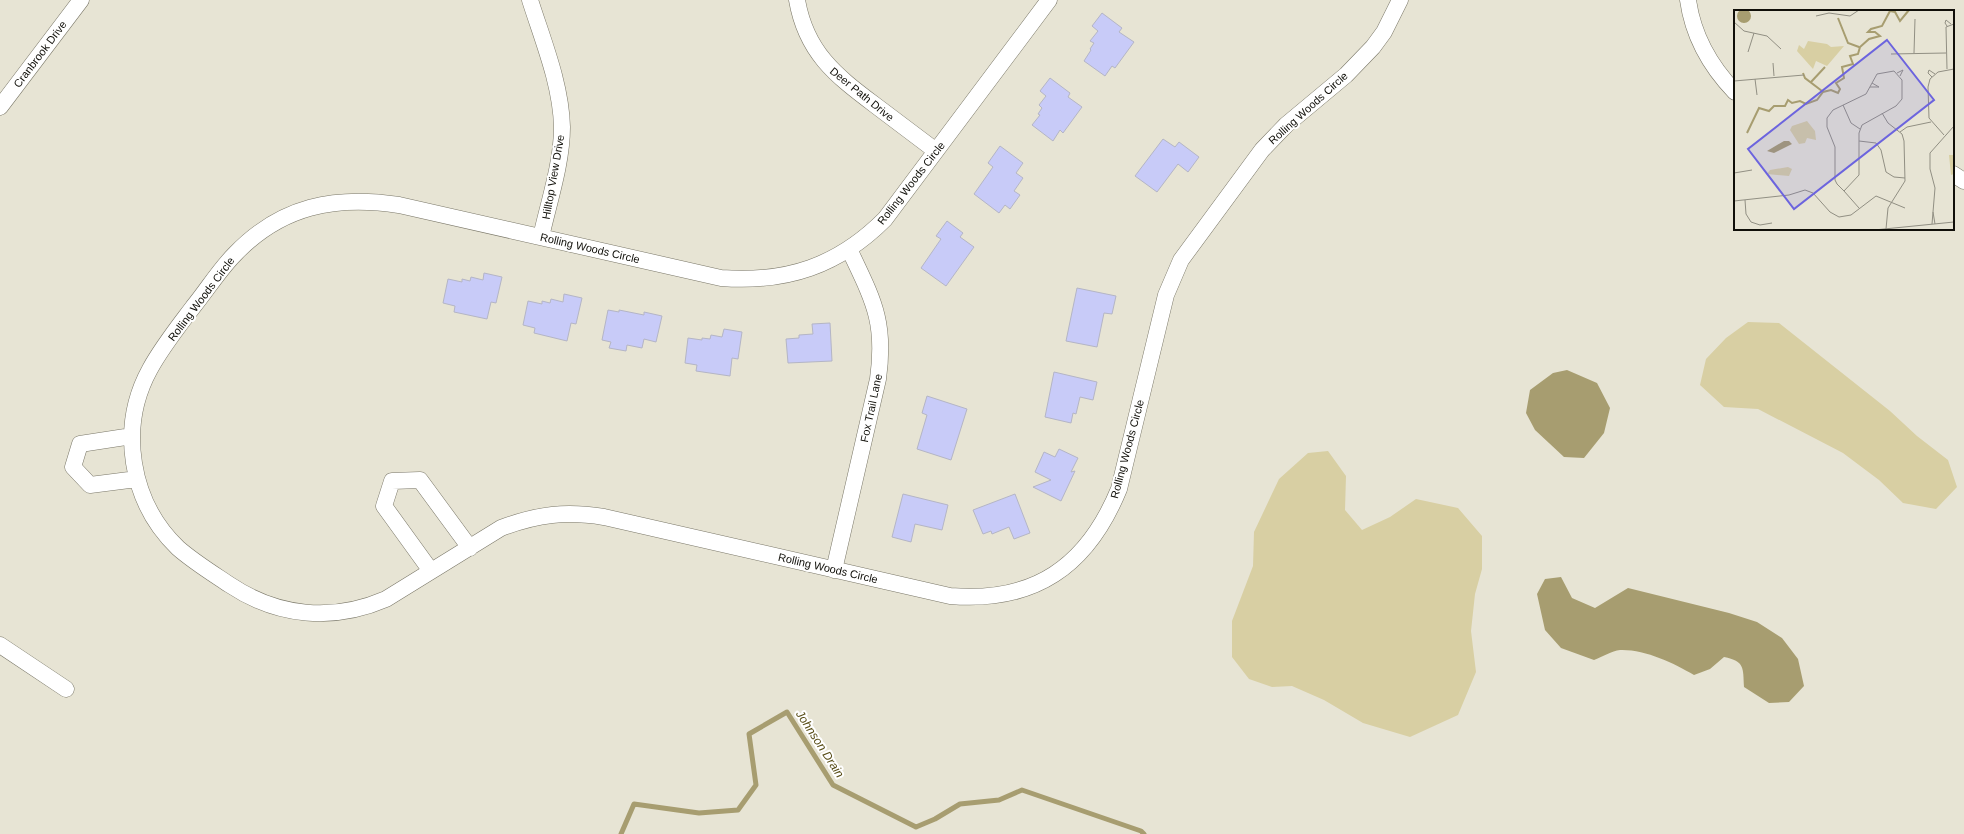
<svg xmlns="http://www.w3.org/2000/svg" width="1964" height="834" font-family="Arial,sans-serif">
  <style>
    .green { fill: #d8cfa3 }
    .water { fill: #a79d70 }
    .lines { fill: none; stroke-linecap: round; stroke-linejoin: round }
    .stream { stroke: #a79d70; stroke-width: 5 }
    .building { fill: #c8cbf8; stroke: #b4b5c5 }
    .minor-casing { stroke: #7a7768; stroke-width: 17 }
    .minor { stroke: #fff; stroke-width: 16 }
    .labels { text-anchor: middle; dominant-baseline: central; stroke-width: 4; stroke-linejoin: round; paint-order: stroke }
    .street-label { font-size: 11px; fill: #100f09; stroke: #fff }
    .water-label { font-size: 12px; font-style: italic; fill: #584d16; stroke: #fff }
    .inset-river { fill: none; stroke: #a79d70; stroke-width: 2 }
    .inset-road { fill: none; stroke: #918f83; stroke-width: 1 }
    .view { fill: #6c64de; fill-opacity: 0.15; stroke: #6c64de; stroke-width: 2 }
    .inset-edge { fill: none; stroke: #100f09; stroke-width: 2 }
  </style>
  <rect width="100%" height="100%" fill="#e7e4d4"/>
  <path class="green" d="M 1748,322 L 1779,323 L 1890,411 L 1917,436 L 1948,460 L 1957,487 L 1936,509 L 1903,503 L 1879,480 L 1843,453 L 1758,409 L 1724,407 L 1700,385 L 1706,359 L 1726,338 Z
    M 1328,451 L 1346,476 L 1345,510 L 1362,530 L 1390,517 L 1416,499 L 1458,508 L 1482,536 L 1482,569 L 1475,594 L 1471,631 L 1476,672 L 1458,715 L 1410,737 L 1363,723 L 1324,700 L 1292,686 L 1272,687 L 1249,679 L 1232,657 L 1232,621 L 1253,566 L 1254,532 L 1279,479 L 1308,453 Z"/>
  <path class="water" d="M 1567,370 L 1597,383 L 1610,408 L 1604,433 L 1584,458 L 1564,457 L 1535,430 L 1526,413 L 1530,390 L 1553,373 Z
    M 1561,577 L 1572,598 L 1595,608 L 1628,588 L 1729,613 L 1757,622 L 1782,638 L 1798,659 L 1804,686 L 1789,702 L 1769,703 L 1744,687 C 1743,668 1745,661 1724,657 L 1710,669 L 1694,675 C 1674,663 1644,649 1620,650 C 1612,651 1602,657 1594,660 L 1561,648 L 1545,630 L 1537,594 L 1545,579 Z"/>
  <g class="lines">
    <path class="stream" d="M 916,827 L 935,819 L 960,804 L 999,800 L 1022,790 L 1141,831 L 1144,834
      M 621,834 L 634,804 L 699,813 L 738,810 L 756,785 L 749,734 L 787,712 L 833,785 L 916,827"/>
  </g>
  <path class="building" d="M 1102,13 L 1122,28 L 1119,32 L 1134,42 L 1115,68 L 1112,66 L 1105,76 L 1084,61 L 1091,50 L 1090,49 L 1094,43 L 1090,41 L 1098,31 L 1092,26 Z
    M 1050,78 L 1070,93 L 1068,97 L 1082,107 L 1063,133 L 1060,130 L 1053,141 L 1032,125 L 1040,115 L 1038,114 L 1042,108 L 1039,105 L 1046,96 L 1040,91 Z
    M 1163,139 L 1175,147 L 1179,142 L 1199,157 L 1188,172 L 1178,164 L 1157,192 L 1135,176 Z
    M 1000,146 L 1023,163 L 1016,173 L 1023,178 L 1014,191 L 1020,195 L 1010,209 L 1005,205 L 999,213 L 974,194 L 993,167 L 988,163 Z
    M 947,221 L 963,233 L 960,237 L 974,247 L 946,286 L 921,268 L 941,239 L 936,236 Z
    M 484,273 L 502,277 L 496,303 L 491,302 L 487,319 L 454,312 L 455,306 L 443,303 L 448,279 L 462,282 L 462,279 L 470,281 L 471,277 L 483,280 Z
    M 1077,288 L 1116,296 L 1112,314 L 1104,313 L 1097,347 L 1066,341 Z
    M 564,294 L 582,298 L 576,324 L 571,323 L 567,341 L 534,333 L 535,328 L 523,325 L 528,301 L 542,304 L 542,301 L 550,303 L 551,299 L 563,302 Z
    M 608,310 L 619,312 L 619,310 L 644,315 L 644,312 L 662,316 L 656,342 L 644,339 L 642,348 L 627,345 L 626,351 L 609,348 L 611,342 L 602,340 Z
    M 830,323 L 832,361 L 788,363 L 786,339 L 799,338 L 799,335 L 813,334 L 812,324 Z
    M 724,329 L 742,332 L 738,359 L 732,358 L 730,376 L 696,371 L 697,365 L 685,363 L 688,338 L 702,340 L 702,338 L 710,339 L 711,335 L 722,337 Z
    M 1054,372 L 1097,382 L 1093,400 L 1080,397 L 1076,414 L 1073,413 L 1071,423 L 1045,417 Z
    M 927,396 L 967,409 L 951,460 L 917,449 L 927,415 L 922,413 Z
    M 1059,449 L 1078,458 L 1071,472 L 1075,471 L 1061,501 L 1033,487 L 1051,480 L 1035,472 L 1044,452 L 1055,457 Z
    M 903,494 L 948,505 L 942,530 L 915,524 L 911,542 L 892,537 Z
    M 1015,494 L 1030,533 L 1014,539 L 1009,527 L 992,534 L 991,531 L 983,534 L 973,510 Z"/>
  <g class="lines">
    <defs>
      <path id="minor" d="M 530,0 C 543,41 561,84 562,127 C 562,163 549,201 541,237
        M 797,0 C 806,52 835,75 875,105 C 895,120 916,136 936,151
        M 1049,0 L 885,219 C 838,266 787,283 721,278 L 399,205 C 335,195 281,206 235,254 C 219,270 207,290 193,307 C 178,327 162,347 150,369 C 118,427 130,502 178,548 C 194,562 212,573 230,585 C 278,617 333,622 386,599 L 501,528 C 538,514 566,511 604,517 L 950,596 C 1034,603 1087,567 1119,489 L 1166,295 L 1181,260 L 1262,150 L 1286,125 L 1346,75 L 1373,47 L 1384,32 L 1400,0
        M 1688,0 C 1693,36 1710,66 1735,92
        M 0,107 L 81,0
        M 1953,174 L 1964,181
        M 132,436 L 80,444 L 73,467 L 90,485 L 137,479
        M 834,570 L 878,379 C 886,321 873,300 849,249
        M 431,571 L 384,506 L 392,481 L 420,480 L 470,548
        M 0,645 L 66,689"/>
    </defs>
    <use href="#minor" class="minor-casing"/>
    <use href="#minor" class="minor"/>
  </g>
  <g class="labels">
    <g class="street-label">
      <text transform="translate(40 54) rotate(-53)">Cranbrook Drive</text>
      <text transform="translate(862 94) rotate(39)">Deer Path Drive</text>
      <text transform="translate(1308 108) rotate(-42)">Rolling Woods Circle</text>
      <text transform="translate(553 177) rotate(-80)">Hilltop View Drive</text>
      <text transform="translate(911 183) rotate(-52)">Rolling Woods Circle</text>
      <text transform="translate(590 248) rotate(13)">Rolling Woods Circle</text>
      <text transform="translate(201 299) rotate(-53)">Rolling Woods Circle</text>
      <text transform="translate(871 408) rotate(-78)">Fox Trail Lane</text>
      <text transform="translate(1127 449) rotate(-75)">Rolling Woods Circle</text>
      <text transform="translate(828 568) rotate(13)">Rolling Woods Circle</text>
    </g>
    <g class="water-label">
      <text transform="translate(820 744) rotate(57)">Johnson Drain</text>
    </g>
  </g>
  <g transform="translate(1734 10)">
    <rect width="220" height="220" fill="#e7e4d4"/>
    <path d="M 74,31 L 93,34 L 97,37 L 110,36 L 93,56 L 82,51 L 79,59 L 63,41 L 65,35 L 70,39 ZM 73,111 L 81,121 L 82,130 L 73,128 L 71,133 L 65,134 L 56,120 L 58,116 ZM 215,145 L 220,145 L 220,164 L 217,165 ZM 54,157 L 58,159 L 55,166 L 33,164 L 36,160 Z" fill="#d8cfa3"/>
    <path d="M3 6a7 7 0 1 1 14 0a7 7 0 1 1-14 0ZM 50,131 L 55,131 L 58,134 L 40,143 L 33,141 Z" fill="#a79d70"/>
    <path class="inset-river" d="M 104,8 L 114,33 L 125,37M 69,63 L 71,68 L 88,81M 77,72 L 91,57M 13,123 L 25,98 L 35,101 L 40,96 L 51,96 L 54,90 L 58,93 L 66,91 L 72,94 L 83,90 L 89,82 L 97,80 L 104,83 L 106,79 L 102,73 L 110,68 L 108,57 L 119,54 L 116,46 L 124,44 L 126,37 L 135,29 L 146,26 L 141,22 L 134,22 L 137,19 L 148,16 L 156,1 L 161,2 L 166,11 L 175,0"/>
    <path class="inset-road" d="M 82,6 L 95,3 L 116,6 L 125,0M 0,12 L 10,21 L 33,26 L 47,39M 213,16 L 211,13 L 212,10 L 217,14M 14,42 L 20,23M 180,43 L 181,9M 157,44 L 212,43M 39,53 L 40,66M 213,59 L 212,17 L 220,14M 163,63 L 169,60 L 166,66M 198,67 L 194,63 L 195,60 L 201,64M 21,69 L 23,85M 0,71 L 70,65M 136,77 L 145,77 L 138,73M 109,95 L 117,113 L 126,119M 148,103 L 154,113 L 168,124 L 170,131 L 171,171 L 154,198 L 152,219M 166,122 L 173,117 L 197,112M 210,125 L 195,108 L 194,77 L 196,69 L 204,62 L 220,59M 125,131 L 142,133 L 147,140 L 152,162 L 160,167 L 171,168M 0,163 L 18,160M 110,181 L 125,165 L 125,123 L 128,115 L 162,96 L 168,89 L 168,70 L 160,61 L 143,64 L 132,84 L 99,100 L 93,108 L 93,117 L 101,137 L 101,170 L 103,174 L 110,181 L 125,198M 11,190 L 12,204 L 17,212 L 26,215 L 38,213M 0,191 L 55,185 L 71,180 L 79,183 L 96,202 L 105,207 L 117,205 L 142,186 L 171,198M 199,202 L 201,214M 198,214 L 201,178 L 196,159 L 196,143 L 220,116M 140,220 L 220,212"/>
    <path class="view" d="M 153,30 L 200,90 L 60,199 L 14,139 Z"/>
    <rect width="220" height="220" class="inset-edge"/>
  </g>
</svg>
